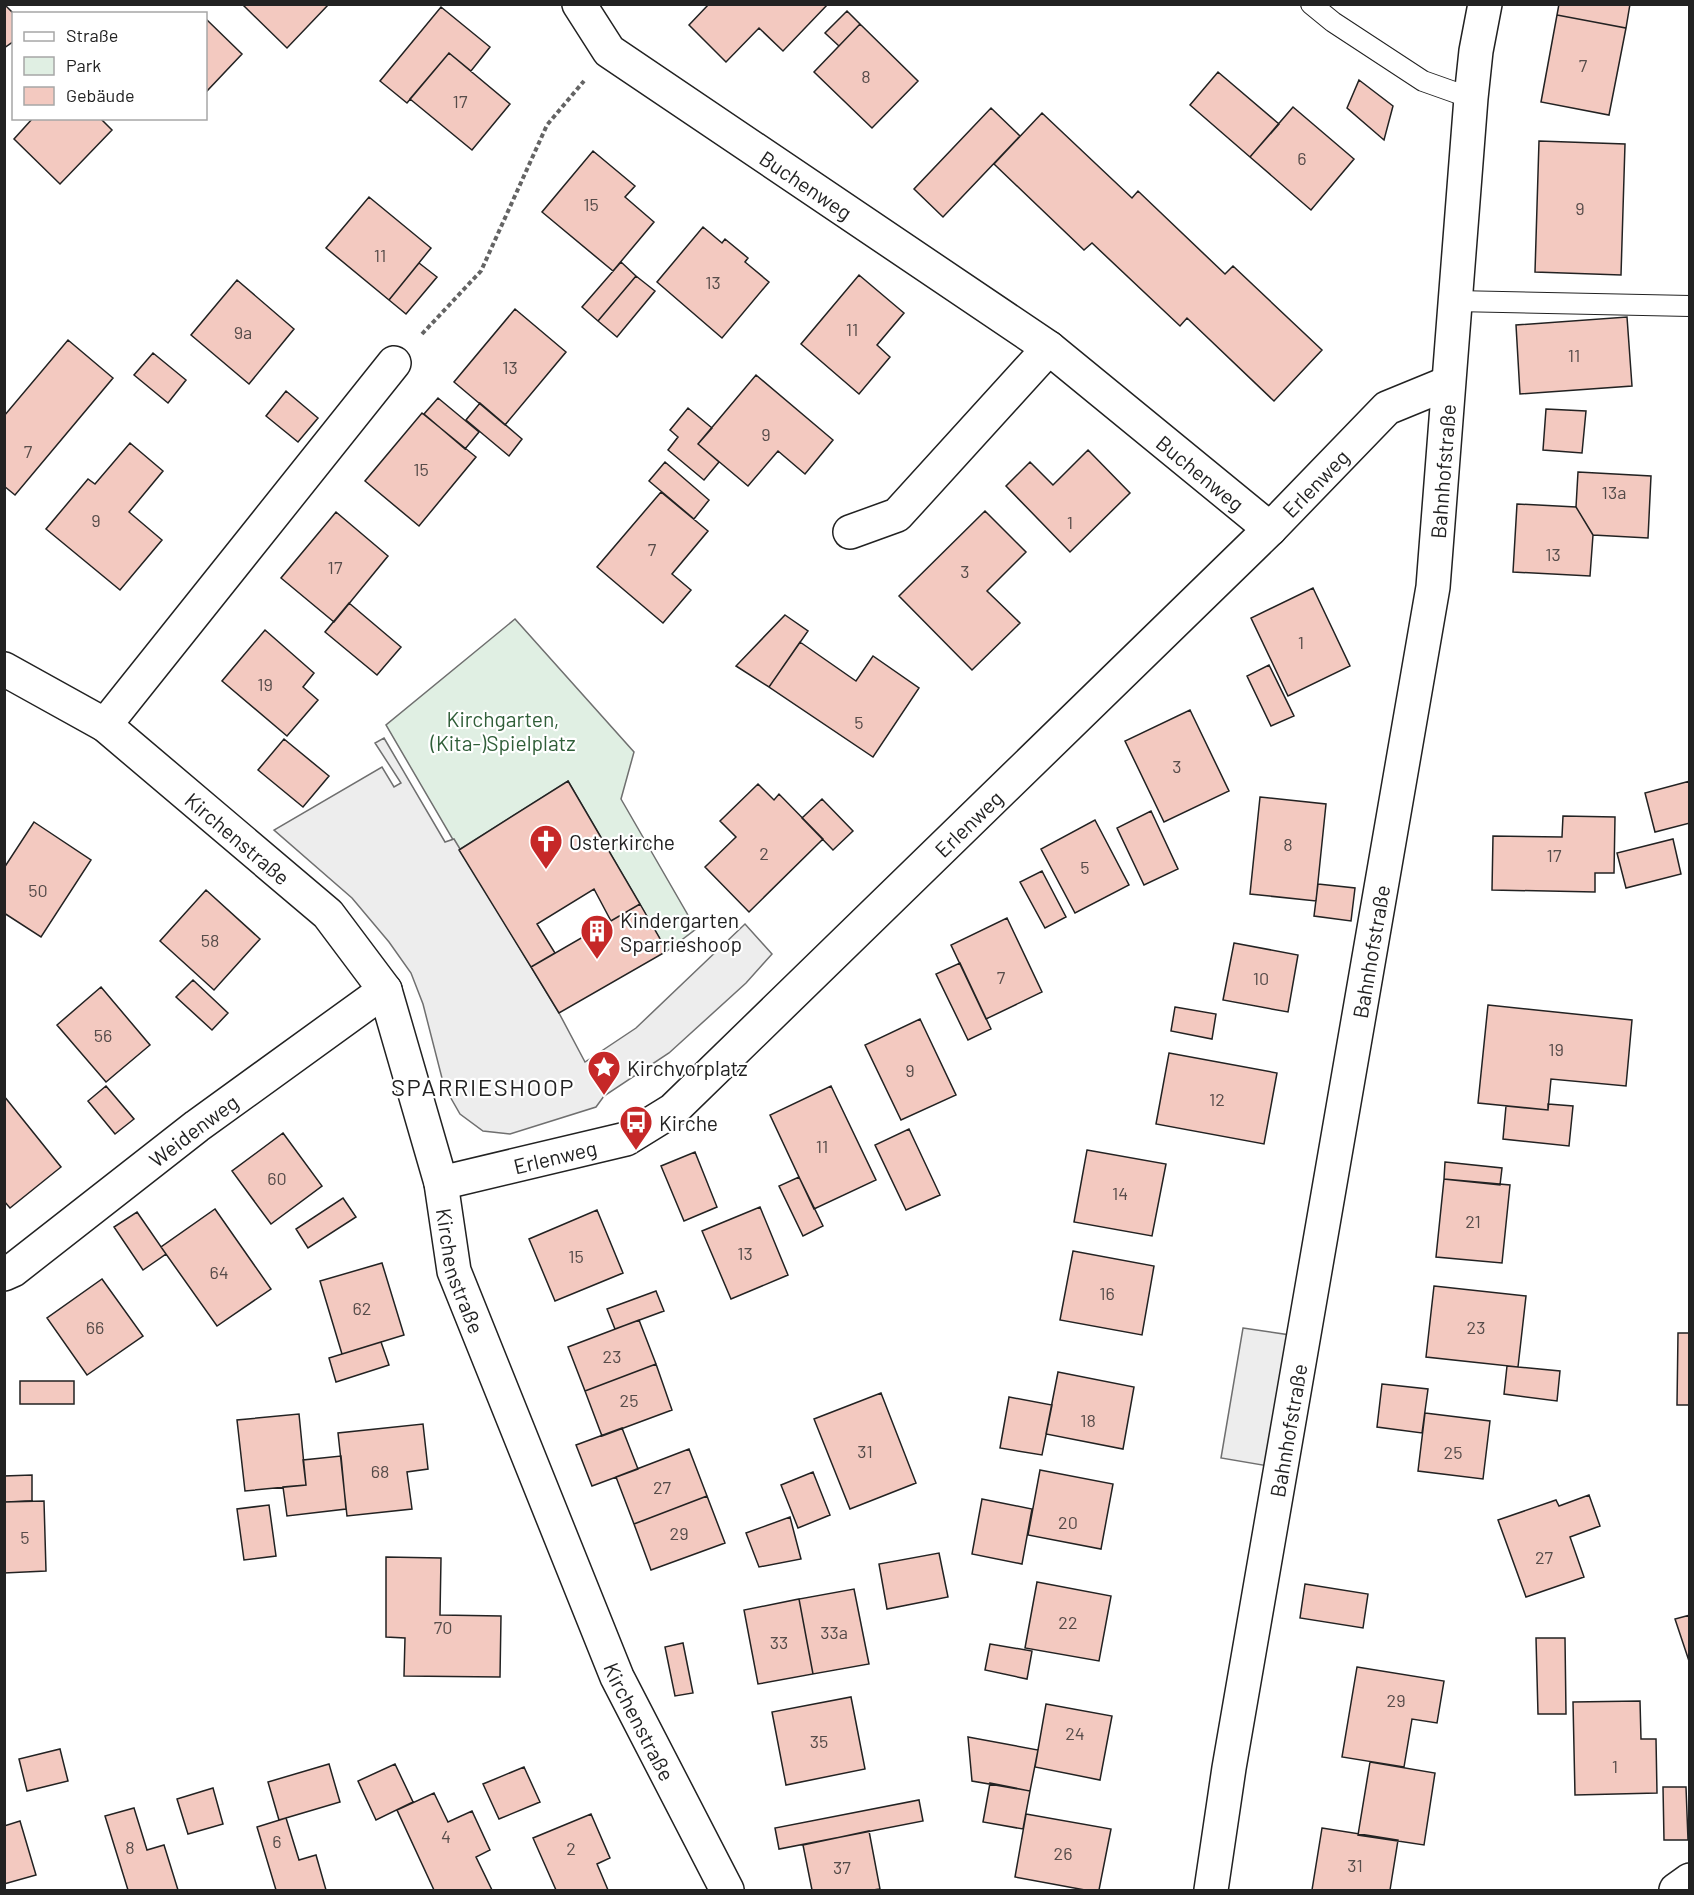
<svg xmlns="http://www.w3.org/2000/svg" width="1694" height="1895" font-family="Barlow,sans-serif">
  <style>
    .green { fill: #e0efe3; stroke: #6f6f6f; stroke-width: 1.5 }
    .parking { fill: #ededed; stroke: #6f6f6f; stroke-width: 1.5 }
    .building { fill: #f3c9c0; stroke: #222; stroke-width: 1.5 }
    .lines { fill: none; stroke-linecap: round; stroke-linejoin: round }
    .lane-casing { stroke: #222; stroke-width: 22 }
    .street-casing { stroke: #222; stroke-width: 36 }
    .path { stroke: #646464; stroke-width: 4; stroke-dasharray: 4.5 3; stroke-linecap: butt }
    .lane { stroke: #fff; stroke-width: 20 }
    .street { stroke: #fff; stroke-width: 33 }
    .labels { text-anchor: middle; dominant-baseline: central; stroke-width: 4.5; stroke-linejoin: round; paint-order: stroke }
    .number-label { font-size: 18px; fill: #564c4a }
    .street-label { font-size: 21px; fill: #222; stroke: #fff }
    .park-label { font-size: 21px; fill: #2f5e38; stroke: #fff }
    .poi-label { font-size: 21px; fill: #222; stroke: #fff; text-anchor: start }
    .quarter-label { font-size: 24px; letter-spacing: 1.5px; fill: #222; stroke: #fff }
  </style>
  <rect width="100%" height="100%" fill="#fff"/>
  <path class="green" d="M 515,619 L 634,752 L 621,799 L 696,929 L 667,951 L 568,781 L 459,850 L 386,725 Z"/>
  <path class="parking" d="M 384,738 L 445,842 L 454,839 L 559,1013 L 585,1062 L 636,1028 L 745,924 L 772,954 L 746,983 L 669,1053 L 604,1096 L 596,1107 L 510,1134 L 483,1131 L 460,1114 L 444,1086 L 423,1004 L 411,973 L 389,942 L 352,898 L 274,830 L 382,767 L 394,787 L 401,783 L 375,743 Z
    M 1243,1328 L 1290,1335 L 1268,1466 L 1221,1458 Z"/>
  <path class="building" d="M 4,4 L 14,14 L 14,41 L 4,48 Z
    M 242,4 L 329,4 L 287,48 Z
    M 709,4 L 828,4 L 783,51 L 759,28 L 726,62 L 689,25 Z
    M 1559,4 L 1630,4 L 1626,28 L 1557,15 Z
    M 441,7 L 490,47 L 471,71 L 449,53 L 407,103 L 380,81 Z
    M 847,11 L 860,24 L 839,46 L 825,33 Z
    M 1557,15 L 1626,28 L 1609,115 L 1541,102 Z
    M 206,19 L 242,54 L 206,92 Z
    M 860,24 L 918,81 L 872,128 L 814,72 Z
    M 449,53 L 510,104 L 472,150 L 410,99 Z
    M 1218,72 L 1279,124 L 1250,157 L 1190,105 Z
    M 1359,80 L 1393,106 L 1384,140 L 1347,108 Z
    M 1293,107 L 1354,159 L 1311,210 L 1250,157 Z
    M 991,108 L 1020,136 L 943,217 L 914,189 Z
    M 1042,113 L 1132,198 L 1138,191 L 1225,274 L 1233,266 L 1322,350 L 1274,401 L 1187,318 L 1180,326 L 1092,243 L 1084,250 L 994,164 Z
    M 33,118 L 100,118 L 112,130 L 60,184 L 14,139 Z
    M 1539,141 L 1625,144 L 1621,275 L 1535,272 Z
    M 593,151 L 635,186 L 625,197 L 654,222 L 613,271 L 542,212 Z
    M 369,197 L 431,248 L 389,300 L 326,248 Z
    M 703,227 L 722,243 L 725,239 L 748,258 L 745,262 L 769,282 L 722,338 L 657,282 Z
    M 621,262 L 636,276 L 598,321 L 582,307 Z
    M 419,263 L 437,277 L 406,314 L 389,300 Z
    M 859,275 L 904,313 L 877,345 L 890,357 L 859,394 L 801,344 Z
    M 636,276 L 655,291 L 617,337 L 598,321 Z
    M 237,280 L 294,329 L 249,384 L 191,335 Z
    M 515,309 L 566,352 L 505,425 L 454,382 Z
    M 1627,317 L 1632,386 L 1520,394 L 1516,325 Z
    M 68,340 L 113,378 L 15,495 L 4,486 L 4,416 Z
    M 153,353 L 186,380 L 168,403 L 134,375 Z
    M 756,375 L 833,440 L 805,474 L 778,451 L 748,486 L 698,444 Z
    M 286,391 L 318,418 L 298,442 L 266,416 Z
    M 438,398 L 479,432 L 465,449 L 424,414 Z
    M 480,403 L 522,439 L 509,456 L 466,420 Z
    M 688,408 L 712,428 L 698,444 L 719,462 L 704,480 L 668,450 L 678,437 L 670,430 Z
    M 1546,409 L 1586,411 L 1582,453 L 1543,450 Z
    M 422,413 L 476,457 L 419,526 L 365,481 Z
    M 130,443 L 163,471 L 129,512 L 162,540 L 120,590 L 46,529 L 88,479 L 95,484 Z
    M 1088,450 L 1130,493 L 1070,552 L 1006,486 L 1030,462 L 1053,485 Z
    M 665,462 L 709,500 L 694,519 L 649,481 Z
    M 1578,472 L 1651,476 L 1648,538 L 1593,535 L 1576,507 Z
    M 661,492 L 708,531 L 672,574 L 691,590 L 663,623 L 597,567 Z
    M 1517,504 L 1576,507 L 1593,535 L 1590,576 L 1513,572 Z
    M 985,511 L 1026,552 L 987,591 L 1020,623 L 972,670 L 899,596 Z
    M 336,512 L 388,556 L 334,622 L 281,578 Z
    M 1313,588 L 1350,666 L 1288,696 L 1251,618 Z
    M 349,603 L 401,647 L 377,675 L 325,632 Z
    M 785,615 L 808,631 L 769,687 L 736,666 Z
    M 265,630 L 314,673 L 303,687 L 318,700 L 287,736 L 222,681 Z
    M 800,642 L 856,681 L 873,656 L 919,688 L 873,757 L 769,687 Z
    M 1269,665 L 1294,716 L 1271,726 L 1247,676 Z
    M 1190,710 L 1229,791 L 1164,822 L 1125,741 Z
    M 284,739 L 329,776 L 303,807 L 258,770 Z
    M 568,781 L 640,904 L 611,921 L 594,889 L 537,924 L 555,953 L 531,967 L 459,850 Z
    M 1690,781 L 1690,823 L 1655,832 L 1645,793 Z
    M 758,784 L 774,800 L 779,794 L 823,839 L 749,912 L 705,867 L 736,837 L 720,821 Z
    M 1260,797 L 1326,804 L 1316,901 L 1250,894 Z
    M 822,799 L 853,831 L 833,850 L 802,818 Z
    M 1151,811 L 1178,869 L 1144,885 L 1117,828 Z
    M 1563,816 L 1615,817 L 1614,873 L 1595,873 L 1595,892 L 1492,890 L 1493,836 L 1562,837 Z
    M 1095,820 L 1129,885 L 1075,913 L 1041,849 Z
    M 34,822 L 91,860 L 41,937 L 4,913 L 4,868 Z
    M 1673,839 L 1681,874 L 1626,888 L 1617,853 Z
    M 1042,871 L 1066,917 L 1045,928 L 1020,882 Z
    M 1318,884 L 1355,888 L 1351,921 L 1314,916 Z
    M 206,890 L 260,939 L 214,990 L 160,941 Z
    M 640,904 L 667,951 L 559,1013 L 531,967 Z
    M 1007,918 L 1042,992 L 986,1019 L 951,945 Z
    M 1234,943 L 1298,955 L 1288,1012 L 1223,1000 Z
    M 960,963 L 991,1029 L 968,1040 L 936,974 Z
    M 193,980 L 228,1013 L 212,1030 L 176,997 Z
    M 101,987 L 150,1045 L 106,1082 L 57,1025 Z
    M 1488,1005 L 1632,1020 L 1626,1086 L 1551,1079 L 1548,1110 L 1478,1103 Z
    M 1175,1007 L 1216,1014 L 1212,1039 L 1171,1031 Z
    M 920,1019 L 956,1095 L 901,1120 L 865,1045 Z
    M 1169,1053 L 1277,1073 L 1264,1144 L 1156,1124 Z
    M 106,1086 L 134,1119 L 115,1134 L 88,1101 Z
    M 831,1086 L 876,1180 L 814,1209 L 770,1115 Z
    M 4,1096 L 61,1167 L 10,1208 L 4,1201 Z
    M 1548,1104 L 1573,1106 L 1569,1146 L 1503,1139 L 1506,1106 L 1548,1110 Z
    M 909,1129 L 940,1195 L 906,1210 L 875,1145 Z
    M 283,1133 L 322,1186 L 271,1224 L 232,1171 Z
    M 1087,1150 L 1166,1164 L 1152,1236 L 1074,1222 Z
    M 695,1152 L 717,1207 L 684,1221 L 661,1166 Z
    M 1445,1162 L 1502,1168 L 1500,1185 L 1444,1179 Z
    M 799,1177 L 823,1226 L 803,1236 L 779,1186 Z
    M 1444,1179 L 1510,1185 L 1502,1263 L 1436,1257 Z
    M 343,1198 L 356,1217 L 308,1248 L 296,1229 Z
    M 760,1207 L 788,1275 L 731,1299 L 702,1231 Z
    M 215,1209 L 271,1289 L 217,1326 L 161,1247 Z
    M 597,1210 L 623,1273 L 555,1301 L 529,1239 Z
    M 137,1212 L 166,1254 L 143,1270 L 114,1227 Z
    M 1073,1251 L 1154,1266 L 1142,1335 L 1060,1320 Z
    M 382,1263 L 404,1335 L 342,1354 L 320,1281 Z
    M 102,1279 L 143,1336 L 87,1375 L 47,1318 Z
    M 1434,1286 L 1526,1296 L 1518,1367 L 1426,1357 Z
    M 656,1291 L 664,1311 L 615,1329 L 607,1309 Z
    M 639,1320 L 656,1364 L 585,1391 L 568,1347 Z
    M 1678,1333 L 1690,1333 L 1690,1405 L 1677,1405 Z
    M 381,1342 L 389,1365 L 336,1382 L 329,1358 Z
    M 656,1364 L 672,1410 L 602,1436 L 585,1391 Z
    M 1507,1366 L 1560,1371 L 1557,1401 L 1504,1394 Z
    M 1058,1372 L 1134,1387 L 1123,1449 L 1046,1434 Z
    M 20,1381 L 74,1381 L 74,1404 L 20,1404 Z
    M 1382,1384 L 1428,1389 L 1422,1433 L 1377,1427 Z
    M 881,1393 L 916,1483 L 850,1509 L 814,1419 Z
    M 1009,1397 L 1052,1405 L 1042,1455 L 1000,1448 Z
    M 1425,1413 L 1490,1421 L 1483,1479 L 1418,1471 Z
    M 299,1414 L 306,1485 L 245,1491 L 237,1420 Z
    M 423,1424 L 428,1469 L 407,1472 L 412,1509 L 347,1516 L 338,1433 Z
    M 622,1428 L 638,1469 L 592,1486 L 576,1445 Z
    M 689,1449 L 707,1496 L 634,1524 L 616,1477 Z
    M 341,1456 L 346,1509 L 287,1516 L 283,1487 L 306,1485 L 303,1460 Z
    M 1040,1470 L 1113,1484 L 1101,1549 L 1028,1535 Z
    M 813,1472 L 830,1515 L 798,1528 L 781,1485 Z
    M 32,1475 L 32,1501 L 4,1502 L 4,1476 Z
    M 1589,1495 L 1600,1526 L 1570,1537 L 1584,1577 L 1526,1597 L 1498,1520 L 1556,1500 L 1559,1506 Z
    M 707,1496 L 725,1543 L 651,1570 L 634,1524 Z
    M 982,1499 L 1032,1509 L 1022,1564 L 972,1554 Z
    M 44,1501 L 46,1571 L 4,1573 L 4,1502 Z
    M 269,1505 L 276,1556 L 244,1560 L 237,1509 Z
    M 790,1517 L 801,1559 L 759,1567 L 746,1533 Z
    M 939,1553 L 948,1597 L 887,1609 L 879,1564 Z
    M 386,1557 L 441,1558 L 440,1615 L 501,1616 L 500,1677 L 404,1676 L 405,1638 L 386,1637 Z
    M 1037,1582 L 1111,1596 L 1099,1661 L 1025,1648 Z
    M 1305,1584 L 1368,1594 L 1363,1628 L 1300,1618 Z
    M 854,1589 L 869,1664 L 813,1674 L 799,1599 Z
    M 799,1599 L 813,1674 L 758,1684 L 744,1610 Z
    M 1690,1615 L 1690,1664 L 1675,1619 Z
    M 1536,1638 L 1565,1638 L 1566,1714 L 1538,1714 Z
    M 683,1643 L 693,1693 L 675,1696 L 665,1647 Z
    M 990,1644 L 1032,1651 L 1027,1679 L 985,1670 Z
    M 1357,1667 L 1444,1681 L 1437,1723 L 1412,1719 L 1404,1767 L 1342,1757 Z
    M 851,1697 L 865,1769 L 786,1785 L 772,1712 Z
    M 1640,1701 L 1641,1739 L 1656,1739 L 1657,1793 L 1575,1795 L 1573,1702 Z
    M 1046,1704 L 1112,1716 L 1100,1780 L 1035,1767 Z
    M 968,1737 L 1038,1750 L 1030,1791 L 972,1781 Z
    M 60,1749 L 68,1781 L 27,1791 L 19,1759 Z
    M 1370,1762 L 1435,1773 L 1424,1845 L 1358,1835 Z
    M 329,1764 L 340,1802 L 279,1820 L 268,1782 Z
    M 395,1764 L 413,1802 L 376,1820 L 358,1781 Z
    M 524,1767 L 540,1802 L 499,1819 L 483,1784 Z
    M 990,1783 L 1030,1791 L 1023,1829 L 983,1822 Z
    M 1663,1787 L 1686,1787 L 1688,1840 L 1664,1840 Z
    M 213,1788 L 223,1824 L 188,1834 L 177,1799 Z
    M 434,1793 L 448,1822 L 472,1811 L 490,1850 L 476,1857 L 492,1890 L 434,1890 L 397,1810 Z
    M 919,1800 L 923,1821 L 779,1849 L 775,1828 Z
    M 134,1808 L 147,1850 L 164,1845 L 178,1890 L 128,1890 L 105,1816 Z
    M 591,1814 L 610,1858 L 597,1864 L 608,1890 L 556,1890 L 533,1838 Z
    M 1026,1814 L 1111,1829 L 1099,1890 L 1085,1890 L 1015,1877 Z
    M 286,1818 L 299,1860 L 316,1855 L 326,1890 L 276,1890 L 257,1827 Z
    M 20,1821 L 36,1875 L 4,1884 L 4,1826 Z
    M 1322,1828 L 1398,1840 L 1390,1890 L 1312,1890 Z
    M 869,1831 L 880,1889 L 873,1890 L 812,1890 L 803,1845 Z"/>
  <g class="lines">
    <defs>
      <path id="lane" d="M 1311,4 L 1333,22 L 1423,81 L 1471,98
        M 1455,301 L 1690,306"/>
      <g id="street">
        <path id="s1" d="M 579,4 L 609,51 L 1049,348 L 1270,529"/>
        <path d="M 850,532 L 897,515 L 1049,348"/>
        <path id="s2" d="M 4,669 L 105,725 L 328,914 L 385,990 L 441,1183 L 454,1271 L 617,1677 L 727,1890"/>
        <path d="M 105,725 L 394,363"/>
        <path id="s3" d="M 441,1183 L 626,1139 L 673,1110 L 1270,529 L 1387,408 L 1448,383"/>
        <path id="s4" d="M 4,1274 L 13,1270 L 197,1126 L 385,990"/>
        <path id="s5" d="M 1211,1890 L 1229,1768 L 1433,587 L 1471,98 L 1476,51 L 1485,4"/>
        <path d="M 1676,1890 L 1690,1880"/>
      </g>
    </defs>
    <use href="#lane" class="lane-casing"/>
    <use href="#street" class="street-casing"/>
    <path class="path" d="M 422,334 L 481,271 L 547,125 L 584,81"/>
    <use href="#lane" class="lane"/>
    <use href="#street" class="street"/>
  </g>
  <defs>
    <symbol id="church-pin" viewBox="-11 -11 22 30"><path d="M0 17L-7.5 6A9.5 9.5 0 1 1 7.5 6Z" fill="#c62828" stroke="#fff"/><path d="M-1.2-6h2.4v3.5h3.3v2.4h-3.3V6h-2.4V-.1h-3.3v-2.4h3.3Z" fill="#fff"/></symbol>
    <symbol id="building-pin" viewBox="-11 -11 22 30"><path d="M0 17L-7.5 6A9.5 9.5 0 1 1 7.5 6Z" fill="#c62828" stroke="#fff"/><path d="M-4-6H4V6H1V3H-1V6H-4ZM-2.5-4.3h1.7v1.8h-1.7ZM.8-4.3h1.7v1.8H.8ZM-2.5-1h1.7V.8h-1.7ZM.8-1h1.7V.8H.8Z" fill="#fff"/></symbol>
    <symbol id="sight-pin" viewBox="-11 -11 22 30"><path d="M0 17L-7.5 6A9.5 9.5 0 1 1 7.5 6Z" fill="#c62828" stroke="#fff"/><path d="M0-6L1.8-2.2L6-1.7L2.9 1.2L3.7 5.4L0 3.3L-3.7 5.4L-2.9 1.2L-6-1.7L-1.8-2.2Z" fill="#fff"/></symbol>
    <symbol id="bus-pin" viewBox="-11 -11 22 30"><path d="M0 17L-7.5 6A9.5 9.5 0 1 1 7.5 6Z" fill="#c62828" stroke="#fff"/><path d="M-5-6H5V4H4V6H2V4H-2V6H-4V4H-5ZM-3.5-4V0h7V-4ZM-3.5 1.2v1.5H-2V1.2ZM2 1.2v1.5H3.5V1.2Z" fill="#fff"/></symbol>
  </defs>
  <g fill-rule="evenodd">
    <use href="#church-pin" x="527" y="822" width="38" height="52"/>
    <use href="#building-pin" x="578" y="912" width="38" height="52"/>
    <use href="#sight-pin" x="585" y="1048" width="38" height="52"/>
    <use href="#bus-pin" x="617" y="1103" width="38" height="52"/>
  </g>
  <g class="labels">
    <g class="number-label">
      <text x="1583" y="65">7</text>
      <text x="866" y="76">8</text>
      <text x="460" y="101">17</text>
      <text x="1302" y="158">6</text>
      <text x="591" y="204">15</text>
      <text x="1580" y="208">9</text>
      <text x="380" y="255">11</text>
      <text x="713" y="282">13</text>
      <text x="852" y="329">11</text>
      <text x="243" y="332">9a</text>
      <text x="1574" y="355">11</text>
      <text x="510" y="367">13</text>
      <text x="766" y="434">9</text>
      <text x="28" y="451">7</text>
      <text x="421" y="469">15</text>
      <text x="1614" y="492">13a</text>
      <text x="96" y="520">9</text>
      <text x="1070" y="522">1</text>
      <text x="652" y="549">7</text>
      <text x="1553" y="554">13</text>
      <text x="335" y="567">17</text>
      <text x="965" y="571">3</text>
      <text x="1301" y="642">1</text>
      <text x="265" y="684">19</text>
      <text x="859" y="722">5</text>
      <text x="1177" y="766">3</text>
      <text x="1288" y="844">8</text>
      <text x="764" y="853">2</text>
      <text x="1554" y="855">17</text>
      <text x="1085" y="867">5</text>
      <text x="38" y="890">50</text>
      <text x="210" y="940">58</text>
      <text x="1001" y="977">7</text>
      <text x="1261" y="978">10</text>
      <text x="103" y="1035">56</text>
      <text x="1556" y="1049">19</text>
      <text x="910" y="1070">9</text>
      <text x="1217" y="1099">12</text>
      <text x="822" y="1146">11</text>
      <text x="277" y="1178">60</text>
      <text x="1120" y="1193">14</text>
      <text x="1473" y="1221">21</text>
      <text x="745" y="1253">13</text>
      <text x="576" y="1256">15</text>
      <text x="219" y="1272">64</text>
      <text x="1107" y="1293">16</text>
      <text x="362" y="1308">62</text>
      <text x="95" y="1327">66</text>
      <text x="1476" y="1327">23</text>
      <text x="612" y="1356">23</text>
      <text x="629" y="1400">25</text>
      <text x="1088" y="1420">18</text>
      <text x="865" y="1451">31</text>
      <text x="1453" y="1452">25</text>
      <text x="380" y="1471">68</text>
      <text x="662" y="1487">27</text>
      <text x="1068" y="1522">20</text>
      <text x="679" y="1533">29</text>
      <text x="25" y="1537">5</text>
      <text x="1544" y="1557">27</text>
      <text x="1068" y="1622">22</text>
      <text x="443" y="1627">70</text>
      <text x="834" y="1632">33a</text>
      <text x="779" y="1642">33</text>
      <text x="1396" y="1700">29</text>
      <text x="1075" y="1733">24</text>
      <text x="819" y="1741">35</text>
      <text x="1615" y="1766">1</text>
      <text x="446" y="1836">4</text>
      <text x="277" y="1841">6</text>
      <text x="130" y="1847">8</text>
      <text x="571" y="1848">2</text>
      <text x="1063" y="1853">26</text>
      <text x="1355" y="1865">31</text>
      <text x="842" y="1867">37</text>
    </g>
    <g class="street-label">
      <text stroke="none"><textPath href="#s1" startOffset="294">Buchenweg</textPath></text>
      <text stroke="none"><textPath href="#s5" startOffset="1438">Bahnhofstraße</textPath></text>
      <text stroke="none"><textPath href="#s1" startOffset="783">Buchenweg</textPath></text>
      <text stroke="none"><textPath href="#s3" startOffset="1143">Erlenweg</textPath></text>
      <text stroke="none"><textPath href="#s3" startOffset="657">Erlenweg</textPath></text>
      <text stroke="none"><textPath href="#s2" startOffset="290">Kirchenstraße</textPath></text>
      <text stroke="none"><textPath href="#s5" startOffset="952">Bahnhofstraße</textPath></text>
      <text stroke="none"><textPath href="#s4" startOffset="238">Weidenweg</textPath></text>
      <text stroke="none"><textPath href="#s3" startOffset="117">Erlenweg</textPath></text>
      <text stroke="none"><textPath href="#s2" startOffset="794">Kirchenstraße</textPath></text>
      <text stroke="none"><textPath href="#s5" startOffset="466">Bahnhofstraße</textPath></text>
      <text stroke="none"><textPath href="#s2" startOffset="1280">Kirchenstraße</textPath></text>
    </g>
    <g class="park-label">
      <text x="503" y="718">Kirchgarten,<tspan x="503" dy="24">(Kita-)Spielplatz</tspan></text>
    </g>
    <g class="poi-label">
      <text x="569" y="841">Osterkirche</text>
      <text x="620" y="919">Kindergarten<tspan x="620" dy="24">Sparrieshoop</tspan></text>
      <text x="627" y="1067">Kirchvorplatz</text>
      <text x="659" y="1122">Kirche</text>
    </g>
    <g class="quarter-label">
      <text x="483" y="1086">SPARRIESHOOP</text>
    </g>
  </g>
  <rect width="1694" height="1895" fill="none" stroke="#222222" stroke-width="12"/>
  <rect x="12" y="12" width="195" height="108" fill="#ffffff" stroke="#a7a7a7" stroke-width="1.5"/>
  <rect x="24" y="32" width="30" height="9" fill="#ffffff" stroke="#a7a7a7" stroke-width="1.5"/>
  <text x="66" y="42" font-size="18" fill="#222222">Straße</text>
  <rect x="24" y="57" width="30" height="18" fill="#e0efe3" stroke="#a7a7a7" stroke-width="1.5"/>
  <text x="66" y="72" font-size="18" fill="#222222">Park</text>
  <rect x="24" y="87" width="30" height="18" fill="#f3c9c0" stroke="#a7a7a7" stroke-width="1.5"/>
  <text x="66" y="102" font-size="18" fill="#222222">Gebäude</text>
</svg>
